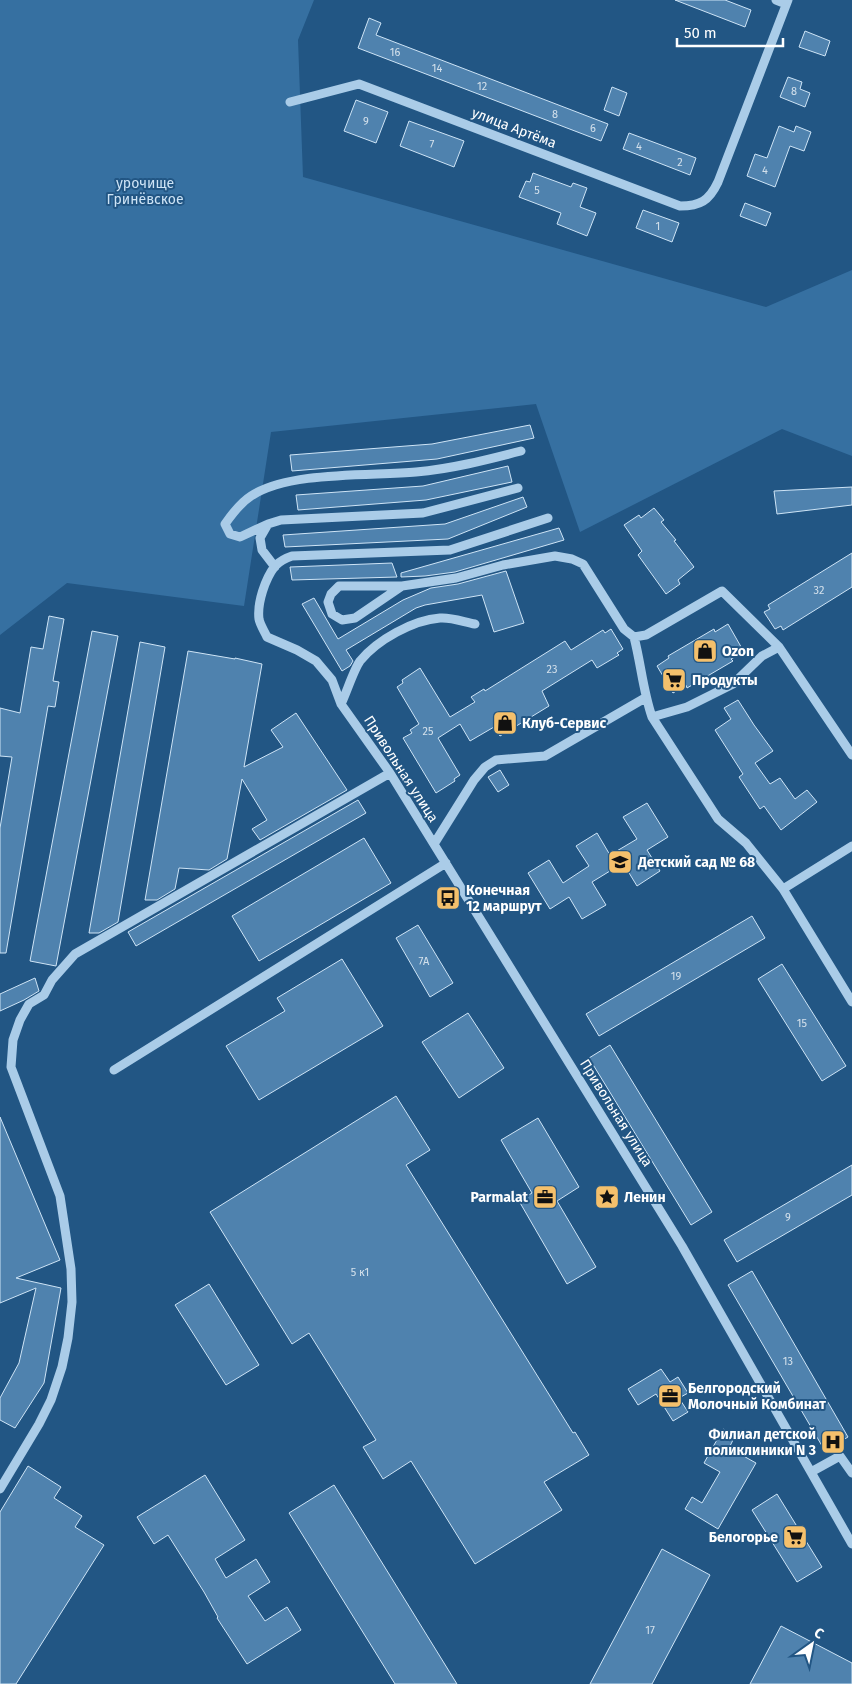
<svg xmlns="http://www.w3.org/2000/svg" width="852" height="1684" font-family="'Fira Sans',sans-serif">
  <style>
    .green { fill: #3670a1 }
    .building { fill: #4f82ae; stroke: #cee4f6 }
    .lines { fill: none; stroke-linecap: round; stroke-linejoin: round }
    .minor { stroke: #aacce8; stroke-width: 9 }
    .labels { text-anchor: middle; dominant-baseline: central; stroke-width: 4; stroke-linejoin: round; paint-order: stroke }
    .number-label { font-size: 11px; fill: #d3e0eb }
    .street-label { font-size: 14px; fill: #fff; stroke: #225684 }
    .park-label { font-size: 14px; fill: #cee4f6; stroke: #225684 }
    .poi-label { font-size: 14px; font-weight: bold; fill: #fff; stroke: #225684; text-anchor: start }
  </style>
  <rect width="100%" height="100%" fill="#225684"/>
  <path class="green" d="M 0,0 L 314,0 L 298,40 L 303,177 L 766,307 L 852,270 L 852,456 L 782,429 L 580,532 L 536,404 L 271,432 L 244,606 L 67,583 L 0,635 Z"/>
  <path class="building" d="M 675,0 L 725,0 L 751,10 L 745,27 Z
    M 369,18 L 381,23 L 376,35 L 608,124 L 601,141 L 358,48 Z
    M 805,31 L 830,41 L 825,56 L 799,47 Z
    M 788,77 L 802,82 L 800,89 L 810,93 L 805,107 L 780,97 Z
    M 612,87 L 627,93 L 619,116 L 604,110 Z
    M 356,100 L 388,112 L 376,143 L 344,131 Z
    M 409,121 L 464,141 L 454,167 L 400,146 Z
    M 779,126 L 794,132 L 796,126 L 811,132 L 804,151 L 790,146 L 775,187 L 747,176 L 755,154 L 767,158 Z
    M 629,133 L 696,158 L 690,175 L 623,149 Z
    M 533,173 L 571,187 L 573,183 L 587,188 L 580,207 L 596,213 L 587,236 L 557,224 L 561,213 L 519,197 L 526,181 L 530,182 Z
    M 745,203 L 771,213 L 766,226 L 740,216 Z
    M 643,210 L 679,223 L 672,242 L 636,228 Z
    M 530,425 L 534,438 L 437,459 L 292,471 L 290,455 L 432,444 Z
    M 508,466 L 512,482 L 426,500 L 298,510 L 296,495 L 423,486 Z
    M 852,487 L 852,505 L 777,514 L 774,491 Z
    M 523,497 L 527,507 L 448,539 L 285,547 L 283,535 L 445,524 Z
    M 654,508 L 664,520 L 661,522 L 676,540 L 674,541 L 694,567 L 678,580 L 680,584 L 666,594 L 638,555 L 642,551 L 624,525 L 639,515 L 641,518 Z
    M 559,528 L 564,540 L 455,572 L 425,576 L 401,577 L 401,573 Z
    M 852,553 L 852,587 L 783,630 L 781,626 L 775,629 L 764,612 L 770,609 L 768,605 Z
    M 392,563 L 397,577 L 292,580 L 290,567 Z
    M 506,571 L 524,623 L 494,632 L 482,595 L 425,605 L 416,608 L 346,650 L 353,661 L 350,666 L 342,671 L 302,604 L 314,598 L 338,639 L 403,600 L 431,588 L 458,584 Z
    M 49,616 L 64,619 L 53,681 L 59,682 L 55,707 L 48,706 L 6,953 L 0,953 L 0,828 L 12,757 L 0,756 L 0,708 L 20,713 L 31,647 L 43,649 Z
    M 728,624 L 744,652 L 731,659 L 733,661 L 687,688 L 686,685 L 673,693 L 657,666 L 669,658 L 668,656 L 714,629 L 715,632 Z
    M 611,629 L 623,649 L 617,653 L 619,655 L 597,668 L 592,660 L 542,691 L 549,706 L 500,736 L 494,727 L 470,741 L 460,724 L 438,738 L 460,775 L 454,779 L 455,781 L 436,793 L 403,738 L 412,733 L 410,730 L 419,724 L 397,687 L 403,683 L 402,680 L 420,668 L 450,717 L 475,702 L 471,697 L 484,689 L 485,691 L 565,641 L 571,650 L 603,630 L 605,633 Z
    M 92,631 L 118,636 L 56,966 L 30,961 Z
    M 140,642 L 165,647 L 118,922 L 99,933 L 89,933 Z
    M 188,651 L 235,659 L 235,658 L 262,664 L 244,767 L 283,747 L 271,730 L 296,713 L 347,790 L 260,840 L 252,829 L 267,820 L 242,779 L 227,859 L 209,870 L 179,868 L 175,889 L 157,900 L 145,900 Z
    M 738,700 L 754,725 L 773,751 L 755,763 L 770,784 L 780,778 L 795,799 L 807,790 L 817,802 L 781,830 L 764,806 L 760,809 L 739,777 L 743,774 L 715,730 L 731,719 L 724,708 Z
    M 500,770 L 509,785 L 498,792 L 488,777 Z
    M 358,800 L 366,813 L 136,946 L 128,932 Z
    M 647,803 L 668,837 L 647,850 L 660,871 L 637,886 L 623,863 L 592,882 L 606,905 L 582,919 L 569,897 L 550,909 L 528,873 L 549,860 L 563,883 L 589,866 L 576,846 L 597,833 L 610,855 L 637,839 L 623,817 Z
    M 364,838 L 391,883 L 259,961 L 232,916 Z
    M 752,916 L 765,938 L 599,1036 L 586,1014 Z
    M 418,925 L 453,983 L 430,997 L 396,938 Z
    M 342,959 L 383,1026 L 259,1100 L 226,1046 L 285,1011 L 277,998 Z
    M 782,964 L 846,1066 L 822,1081 L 758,979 Z
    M 35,978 L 39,991 L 24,1000 L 0,1011 L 0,994 Z
    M 468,1013 L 504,1068 L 459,1098 L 422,1042 Z
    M 610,1045 L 712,1212 L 691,1225 L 589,1058 Z
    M 396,1096 L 430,1150 L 406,1165 L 573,1433 L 575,1432 L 589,1455 L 544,1482 L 562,1510 L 475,1564 L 411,1461 L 383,1479 L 363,1447 L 376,1440 L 309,1333 L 292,1344 L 210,1212 Z
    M 0,1117 L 60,1260 L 16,1278 L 61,1288 L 44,1383 L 15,1428 L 0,1420 L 0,1398 L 19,1363 L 36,1288 L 0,1303 Z
    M 538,1118 L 579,1187 L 557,1201 L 596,1267 L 567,1284 L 519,1201 L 532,1193 L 501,1140 Z
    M 852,1165 L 852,1195 L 737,1262 L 724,1240 Z
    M 752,1271 L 848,1437 L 825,1451 L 728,1285 Z
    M 209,1284 L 259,1365 L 226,1385 L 175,1305 Z
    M 661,1369 L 670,1382 L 678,1377 L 688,1393 L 679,1398 L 688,1412 L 673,1421 L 656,1394 L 638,1405 L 628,1389 Z
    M 723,1429 L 735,1436 L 729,1448 L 756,1463 L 718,1529 L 685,1509 L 692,1497 L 702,1503 L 720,1472 L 704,1463 Z
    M 28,1466 L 61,1487 L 54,1498 L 82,1516 L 75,1527 L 104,1545 L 16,1684 L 0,1684 L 0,1512 Z
    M 205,1475 L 245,1540 L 215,1559 L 226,1578 L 256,1559 L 270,1582 L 248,1596 L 265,1621 L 287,1607 L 301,1630 L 247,1664 L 217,1618 L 218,1617 L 204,1592 L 168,1535 L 154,1544 L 137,1517 Z
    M 334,1485 L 457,1684 L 395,1684 L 289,1513 Z
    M 777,1494 L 822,1567 L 797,1582 L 752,1510 Z
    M 662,1549 L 710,1575 L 652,1684 L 590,1684 Z
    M 781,1626 L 852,1663 L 852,1684 L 750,1684 Z"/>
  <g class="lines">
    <path class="minor" d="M 776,0 L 786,4
      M 290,102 L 359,84 L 680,206 C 700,206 709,201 718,182 L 788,0
      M 548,518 L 450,550 L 292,556 C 286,558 280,561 275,566 C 265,579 257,603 259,619 C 260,625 265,632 267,637 L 297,650 L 316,661 L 332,680 L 341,704 L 390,773 L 682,1246 L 852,1544
      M 268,524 L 240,537 L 230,534 L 225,524 C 232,514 240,503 251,496 C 289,471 369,476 416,472 C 451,469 486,460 521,451
      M 275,567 L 262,550 L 260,538 L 268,524 L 281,520 L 423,513 L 518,488
      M 402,586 L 355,618 L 342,620 L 332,614 L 328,602 L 331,594 L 339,586 L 402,586 L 456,578 L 503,565 L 555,556 L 572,559 L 583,564 L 624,629 L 634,637 L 646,635 L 722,591 L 779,647 L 852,755
      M 634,637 C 641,664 643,691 652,717 L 718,819 L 746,843 L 783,889 L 852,1002
      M 341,704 C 346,694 354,669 360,661 C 377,640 413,620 440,618 C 451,617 464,622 475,624
      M 652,717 L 687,707 L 733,684 L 762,656 L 779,647
      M 434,844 L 474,780 L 485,767 L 496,760 L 545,756 L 645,698
      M 783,889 L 852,846
      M 114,1070 L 446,863
      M 811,1472 L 840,1456 L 852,1473
      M 0,1489 L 39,1424 L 51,1400 L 62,1367 L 68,1338 L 72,1302 L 71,1269 L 60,1196 L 11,1067 L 13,1040 L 20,1020 L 29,1004 L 44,995 L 52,980 L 75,954 L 390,773"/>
  </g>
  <defs>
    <symbol id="shop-square" viewBox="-11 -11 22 22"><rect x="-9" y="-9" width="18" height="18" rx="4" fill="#f4c06c" stroke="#225684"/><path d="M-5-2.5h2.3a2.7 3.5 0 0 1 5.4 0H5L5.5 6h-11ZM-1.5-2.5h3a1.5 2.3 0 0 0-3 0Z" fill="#111"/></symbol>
    <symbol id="supermarket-square" viewBox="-11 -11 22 22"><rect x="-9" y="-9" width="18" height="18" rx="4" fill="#f4c06c" stroke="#225684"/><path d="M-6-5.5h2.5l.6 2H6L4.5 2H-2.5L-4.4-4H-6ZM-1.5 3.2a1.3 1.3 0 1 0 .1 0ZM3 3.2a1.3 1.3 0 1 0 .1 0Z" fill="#111"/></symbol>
    <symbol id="school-square" viewBox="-11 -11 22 22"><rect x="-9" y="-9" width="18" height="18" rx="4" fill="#f4c06c" stroke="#225684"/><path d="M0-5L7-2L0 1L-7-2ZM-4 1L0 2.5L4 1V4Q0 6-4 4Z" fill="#111"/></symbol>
    <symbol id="bus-square" viewBox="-11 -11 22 22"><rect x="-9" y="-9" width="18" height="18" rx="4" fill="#f4c06c" stroke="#225684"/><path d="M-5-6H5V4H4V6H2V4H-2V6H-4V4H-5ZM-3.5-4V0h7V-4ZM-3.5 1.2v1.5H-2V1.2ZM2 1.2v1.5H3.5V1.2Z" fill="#111"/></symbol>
    <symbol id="office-square" viewBox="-11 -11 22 22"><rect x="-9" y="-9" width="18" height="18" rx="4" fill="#f4c06c" stroke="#225684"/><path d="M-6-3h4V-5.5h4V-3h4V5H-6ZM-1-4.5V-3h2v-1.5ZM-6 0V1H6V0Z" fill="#111"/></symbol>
    <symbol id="sight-square" viewBox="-11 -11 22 22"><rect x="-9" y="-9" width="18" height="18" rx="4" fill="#f4c06c" stroke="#225684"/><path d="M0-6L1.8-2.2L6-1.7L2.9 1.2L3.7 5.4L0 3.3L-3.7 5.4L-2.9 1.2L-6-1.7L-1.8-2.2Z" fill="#111"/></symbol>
    <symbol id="hospital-square" viewBox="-11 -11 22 22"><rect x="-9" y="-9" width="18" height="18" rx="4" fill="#f4c06c" stroke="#225684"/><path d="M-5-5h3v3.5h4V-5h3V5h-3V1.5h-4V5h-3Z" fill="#111"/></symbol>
  </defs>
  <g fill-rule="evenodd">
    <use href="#shop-square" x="691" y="637" width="28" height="28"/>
    <use href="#supermarket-square" x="660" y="666" width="28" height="28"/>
    <use href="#shop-square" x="491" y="709" width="28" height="28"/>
    <use href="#school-square" x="606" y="848" width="28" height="28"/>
    <use href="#bus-square" x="434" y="884" width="28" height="28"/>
    <use href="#office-square" x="531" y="1183" width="28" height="28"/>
    <use href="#sight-square" x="593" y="1183" width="28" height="28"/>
    <use href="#office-square" x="656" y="1382" width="28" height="28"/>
    <use href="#hospital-square" x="819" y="1428" width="28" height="28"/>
    <use href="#supermarket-square" x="781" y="1523" width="28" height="28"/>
  </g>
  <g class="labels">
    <g class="number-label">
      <text x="395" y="52">16</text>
      <text x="437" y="68">14</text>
      <text x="482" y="86">12</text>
      <text x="794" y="91">8</text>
      <text x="555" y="114">8</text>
      <text x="366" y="121">9</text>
      <text x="593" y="128">6</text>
      <text x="432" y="144">7</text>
      <text x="639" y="146">4</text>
      <text x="680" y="162">2</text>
      <text x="765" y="170">4</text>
      <text x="537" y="190">5</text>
      <text x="658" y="226">1</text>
      <text x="819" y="590">32</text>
      <text x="552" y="669">23</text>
      <text x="428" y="731">25</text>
      <text x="424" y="961">7А</text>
      <text x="676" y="976">19</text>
      <text x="802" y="1023">15</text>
      <text x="788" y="1217">9</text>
      <text x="360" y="1272">5 к1</text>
      <text x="788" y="1361">13</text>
      <text x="650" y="1630">17</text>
    </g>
    <g class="street-label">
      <text transform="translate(514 128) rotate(21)">улица Артёма</text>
      <text transform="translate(401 769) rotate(57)">Привольная улица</text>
      <text transform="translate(616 1113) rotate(58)">Привольная улица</text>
    </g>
    <g class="park-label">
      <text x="145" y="183">урочище<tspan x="145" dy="16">Гринёвское</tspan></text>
    </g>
    <g class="poi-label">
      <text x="722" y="651">Ozon</text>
      <text x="692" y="680">Продукты</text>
      <text x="522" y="723">Клуб-Сервис</text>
      <text x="638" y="862">Детский сад № 68</text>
      <text x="466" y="890">Конечная<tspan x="466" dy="16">12 маршрут</tspan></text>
      <text x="528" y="1197" text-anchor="end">Parmalat</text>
      <text x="624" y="1197">Ленин</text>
      <text x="688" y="1388">Белгородский<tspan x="688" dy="16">Молочный Комбинат</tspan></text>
      <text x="816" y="1434" text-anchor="end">Филиал детской<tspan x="816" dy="16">поликлиники N 3</tspan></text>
      <text x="778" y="1537" text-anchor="end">Белогорье</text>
    </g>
  </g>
  <g transform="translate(812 1644) rotate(33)" stroke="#225684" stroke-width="4" paint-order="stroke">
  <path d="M0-4L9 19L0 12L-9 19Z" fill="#ffffff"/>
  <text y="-8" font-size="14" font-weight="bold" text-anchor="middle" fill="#ffffff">С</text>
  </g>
  <path d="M677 38v8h106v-8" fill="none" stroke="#ffffff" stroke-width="2.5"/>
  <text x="684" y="38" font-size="15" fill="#ffffff" stroke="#225684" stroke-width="4" paint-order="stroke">50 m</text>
</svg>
